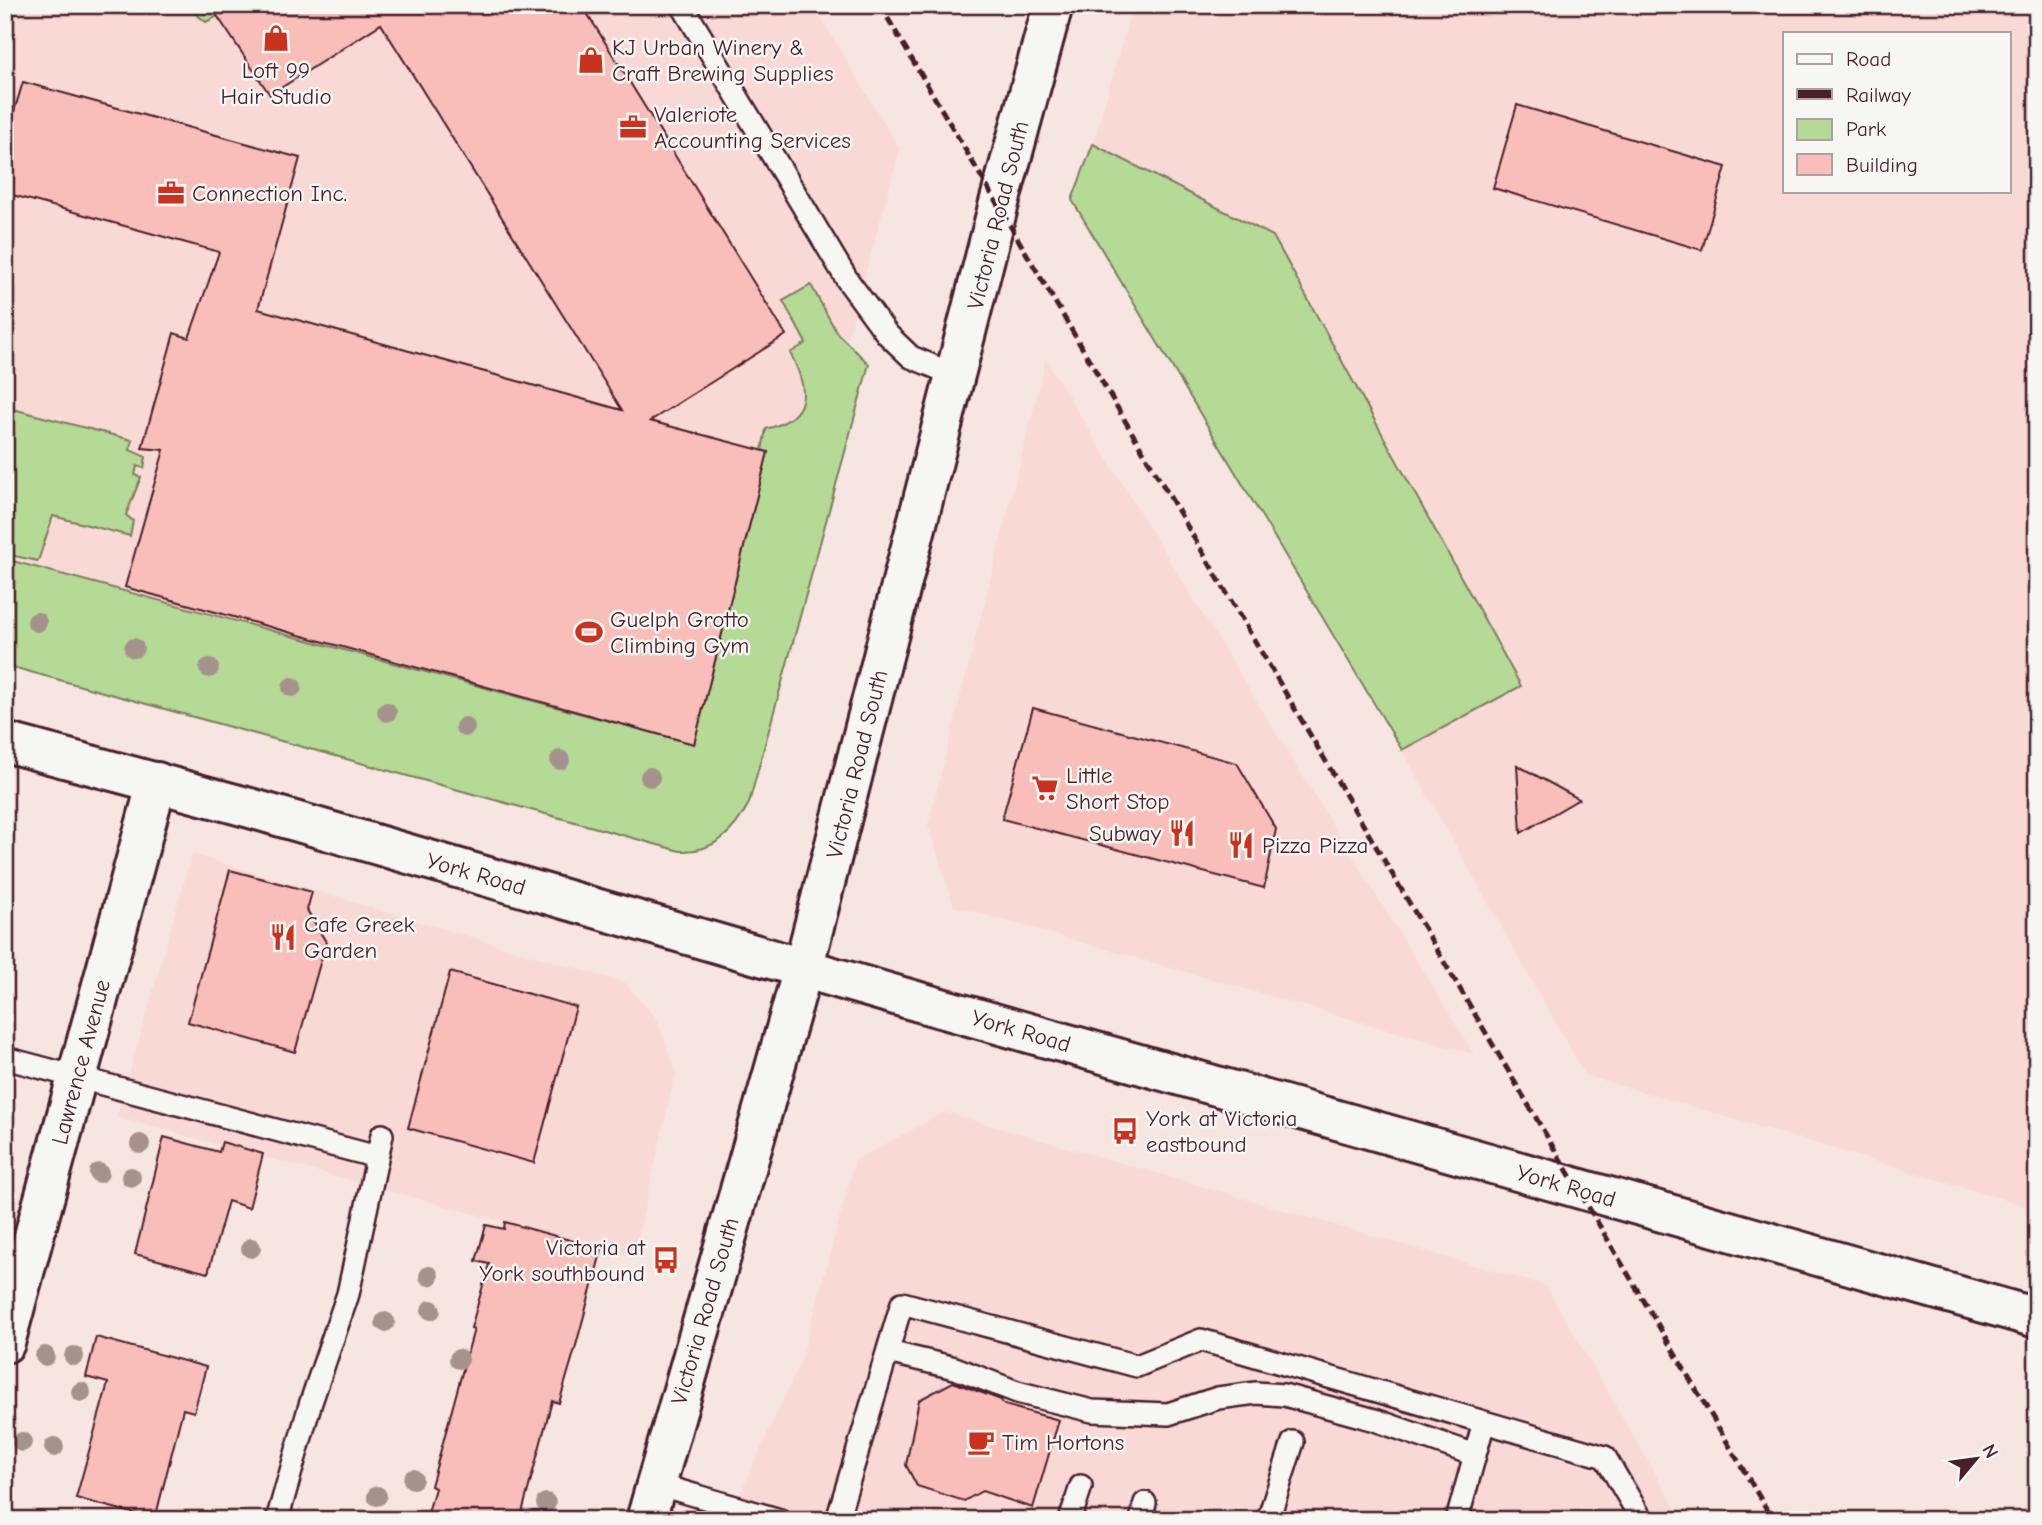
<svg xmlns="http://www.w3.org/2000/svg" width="2042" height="1525" font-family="'Comic Neue',sans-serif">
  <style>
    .built { fill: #f8d9d5; fill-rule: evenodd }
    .green { fill: #b4da95; stroke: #7f7c60; stroke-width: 2 }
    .building { fill: #fabeba; stroke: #4a1f2b; stroke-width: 2 }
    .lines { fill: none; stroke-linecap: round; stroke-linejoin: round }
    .service-casing { stroke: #4a1f2b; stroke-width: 26 }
    .minor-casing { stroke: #4a1f2b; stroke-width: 44 }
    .secondary-casing { stroke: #4a1f2b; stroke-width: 44 }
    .primary-casing { stroke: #4a1f2b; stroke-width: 44 }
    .service { stroke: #f6f6f2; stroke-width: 21 }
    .minor { stroke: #f6f6f2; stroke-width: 38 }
    .secondary { stroke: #f6f6f2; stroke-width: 38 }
    .primary { stroke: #f6f6f2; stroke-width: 38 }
    .rail { stroke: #4a1f2b; stroke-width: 5; stroke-dasharray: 10 5; stroke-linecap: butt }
    .tree { fill: #a6928c }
    .labels { text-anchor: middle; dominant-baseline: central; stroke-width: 5; stroke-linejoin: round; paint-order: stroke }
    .poi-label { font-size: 23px; fill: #4a1f2b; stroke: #f6f6f2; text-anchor: start }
    .street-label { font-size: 23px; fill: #4a1f2b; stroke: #f6f6f2 }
  </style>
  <rect width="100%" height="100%" fill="#f7e5e1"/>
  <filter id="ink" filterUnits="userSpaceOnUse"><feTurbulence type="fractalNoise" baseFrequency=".0143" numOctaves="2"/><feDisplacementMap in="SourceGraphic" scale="14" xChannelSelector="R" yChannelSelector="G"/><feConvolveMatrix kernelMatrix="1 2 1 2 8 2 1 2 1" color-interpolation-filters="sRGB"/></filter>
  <g filter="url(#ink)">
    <path class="built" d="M 5,5 L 813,5 L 900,149 L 712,827 L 5,654 Z
      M 1133,5 L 2037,5 L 2037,1209 L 1585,1075 L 1402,750 L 1521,685 L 1273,236 L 1093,144 ZM 1785,33 L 2009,33 L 2009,191 L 1785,191 Z
      M 1046,360 L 1474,1054 L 954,906 L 928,825 Z
      M 192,854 L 625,983 L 657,1020 L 676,1072 L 633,1257 L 117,1117 Z
      M 944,1112 L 1546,1286 L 1682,1520 L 728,1520 L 801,1361 L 855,1161 Z"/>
    <path class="green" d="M 185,5 L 212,5 L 218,16 L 206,22 Z
      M 1093,144 L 1273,236 L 1521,686 L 1402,750 L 1072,200 Z
      M 811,285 L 837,333 L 869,364 L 749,803 C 735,831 714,853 680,851 L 5,665 L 5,559 L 694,744 L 768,452 L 762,450 L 766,429 C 812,417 809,389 790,353 L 806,343 L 783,301 Z
      M 5,407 L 132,440 L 130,450 L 146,457 L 144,468 L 137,466 L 135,475 L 141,477 L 126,515 L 133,521 L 130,536 L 53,516 L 38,561 L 5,554 Z"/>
    <path class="building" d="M 210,5 L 582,5 L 786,335 L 650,421 L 768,452 L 694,744 L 125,587 L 164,450 L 142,448 L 174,333 L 189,338 L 219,252 L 5,193 L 5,141 L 23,82 L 300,158 L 258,309 L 622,410 L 381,24 L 270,95 Z
      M 1517,105 L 1726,167 L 1702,250 L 1493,188 Z
      M 1033,708 L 1237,763 L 1276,829 L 1264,888 L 1002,819 Z
      M 1517,765 L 1579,799 L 1521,833 Z
      M 230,870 L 312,892 L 307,910 L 326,942 L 295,1052 L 188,1022 Z
      M 450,972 L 576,1007 L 534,1163 L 408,1128 Z
      M 164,1137 L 219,1152 L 222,1142 L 263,1154 L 249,1208 L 228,1201 L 208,1273 L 135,1254 Z
      M 505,1222 L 602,1249 L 575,1349 L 559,1403 L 552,1401 L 520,1520 L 426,1520 L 435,1488 L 431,1486 L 474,1329 L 471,1328 L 489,1264 L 476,1261 L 486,1225 L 504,1229 Z
      M 96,1337 L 206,1367 L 194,1412 L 183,1409 L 155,1519 L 76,1498 L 108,1383 L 86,1377 Z
      M 953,1382 L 1001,1400 L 1004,1405 L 1059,1420 L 1033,1508 L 982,1491 L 964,1501 L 917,1486 L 906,1465 L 919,1400 Z"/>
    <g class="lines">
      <defs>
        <path id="service" d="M 682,5 L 848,281 L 887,334 L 911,357 L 957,376
          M 5,1058 L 377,1157
          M 888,1352 L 955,1368 L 1017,1392 L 1092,1411 L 1168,1414 L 1218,1398 L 1256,1393 L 1284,1395 L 1375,1420 L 1475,1455
          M 656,1484 L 780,1520
          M 277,1520 L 310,1405 L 348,1294 L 382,1135
          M 837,1520 L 902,1303 L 1137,1366 L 1201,1340 L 1605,1457 L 1642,1520
          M 1070,1520 L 1081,1486
          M 1141,1520 L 1145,1503
          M 1268,1520 L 1293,1442
          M 1457,1520 L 1484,1422"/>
        <path id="minor" d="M 5,1343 L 157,782"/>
        <path id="secondary" d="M 646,1520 L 803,969 L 998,207 L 1053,5"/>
        <path id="primary" d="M 5,742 L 250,808 L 916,1001 L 2037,1318"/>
      </defs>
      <use href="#service" class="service-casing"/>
      <use href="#minor" class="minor-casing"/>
      <use href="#secondary" class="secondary-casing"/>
      <use href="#primary" class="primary-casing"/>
      <use href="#service" class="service"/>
      <use href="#minor" class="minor"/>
      <use href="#secondary" class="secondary"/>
      <use href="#primary" class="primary"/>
      <path class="rail" d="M 880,5 L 1773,1520"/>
    </g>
    <g class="tree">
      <circle cx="37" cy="622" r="10"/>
      <circle cx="134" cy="648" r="10"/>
      <circle cx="209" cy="668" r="10"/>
      <circle cx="292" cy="687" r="10"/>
      <circle cx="387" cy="712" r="10"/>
      <circle cx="465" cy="727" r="10"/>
      <circle cx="560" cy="760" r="10"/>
      <circle cx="650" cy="777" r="10"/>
      <circle cx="140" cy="1144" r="10"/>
      <circle cx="99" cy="1173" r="10"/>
      <circle cx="131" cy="1177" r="10"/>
      <circle cx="251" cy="1248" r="10"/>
      <circle cx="429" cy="1276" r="10"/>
      <circle cx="431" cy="1310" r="10"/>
      <circle cx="385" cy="1322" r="10"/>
      <circle cx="45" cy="1356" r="10"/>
      <circle cx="74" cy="1356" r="10"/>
      <circle cx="459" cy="1359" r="10"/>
      <circle cx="81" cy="1392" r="10"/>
      <circle cx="22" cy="1442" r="10"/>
      <circle cx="54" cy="1447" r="10"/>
      <circle cx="413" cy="1479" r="10"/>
      <circle cx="377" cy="1496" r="10"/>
      <circle cx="546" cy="1503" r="10"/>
    </g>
  </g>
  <defs>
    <symbol id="shop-bare" viewBox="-9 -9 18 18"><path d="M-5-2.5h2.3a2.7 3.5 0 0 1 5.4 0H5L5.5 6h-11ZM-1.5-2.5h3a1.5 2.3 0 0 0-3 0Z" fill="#c8321e" stroke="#f6f6f2" stroke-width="2.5" paint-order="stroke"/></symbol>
    <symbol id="office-bare" viewBox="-9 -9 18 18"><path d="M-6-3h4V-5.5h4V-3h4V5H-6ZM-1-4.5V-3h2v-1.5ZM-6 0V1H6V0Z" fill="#c8321e" stroke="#f6f6f2" stroke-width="2.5" paint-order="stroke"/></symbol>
    <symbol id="stadium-bare" viewBox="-9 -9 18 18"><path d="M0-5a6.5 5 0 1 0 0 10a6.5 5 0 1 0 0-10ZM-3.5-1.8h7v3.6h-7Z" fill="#c8321e" stroke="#f6f6f2" stroke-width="2.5" paint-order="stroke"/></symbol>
    <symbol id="supermarket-bare" viewBox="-9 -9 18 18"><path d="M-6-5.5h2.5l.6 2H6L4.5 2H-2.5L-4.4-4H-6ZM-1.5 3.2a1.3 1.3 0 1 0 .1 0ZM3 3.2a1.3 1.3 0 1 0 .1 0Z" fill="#c8321e" stroke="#f6f6f2" stroke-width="2.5" paint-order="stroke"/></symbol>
    <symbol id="restaurant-bare" viewBox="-9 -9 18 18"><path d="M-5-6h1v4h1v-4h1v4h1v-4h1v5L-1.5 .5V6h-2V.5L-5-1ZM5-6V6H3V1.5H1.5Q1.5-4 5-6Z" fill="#c8321e" stroke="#f6f6f2" stroke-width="2.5" paint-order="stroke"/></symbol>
    <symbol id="bus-bare" viewBox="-9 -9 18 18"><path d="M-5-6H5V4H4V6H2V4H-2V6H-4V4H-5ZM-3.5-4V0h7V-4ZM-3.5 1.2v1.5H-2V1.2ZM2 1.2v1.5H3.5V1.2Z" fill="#c8321e" stroke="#f6f6f2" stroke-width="2.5" paint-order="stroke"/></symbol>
    <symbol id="cafe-bare" viewBox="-9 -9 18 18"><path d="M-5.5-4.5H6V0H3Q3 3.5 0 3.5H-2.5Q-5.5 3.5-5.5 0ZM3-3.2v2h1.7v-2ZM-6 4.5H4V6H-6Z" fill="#c8321e" stroke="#f6f6f2" stroke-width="2.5" paint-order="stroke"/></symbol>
  </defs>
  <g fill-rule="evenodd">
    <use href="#shop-bare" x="257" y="19" width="38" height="38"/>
    <use href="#shop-bare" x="572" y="41" width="38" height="38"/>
    <use href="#office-bare" x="614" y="108" width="38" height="38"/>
    <use href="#office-bare" x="152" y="174" width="38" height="38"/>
    <use href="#stadium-bare" x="570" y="613" width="38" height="38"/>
    <use href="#supermarket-bare" x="1026" y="769" width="38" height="38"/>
    <use href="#restaurant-bare" x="1163" y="814" width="38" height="38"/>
    <use href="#restaurant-bare" x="1222" y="826" width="38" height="38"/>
    <use href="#restaurant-bare" x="264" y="918" width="38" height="38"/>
    <use href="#bus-bare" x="1106" y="1112" width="38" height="38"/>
    <use href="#bus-bare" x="647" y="1241" width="38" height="38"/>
    <use href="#cafe-bare" x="962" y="1423" width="38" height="38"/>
  </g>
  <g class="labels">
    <g class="poi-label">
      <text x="612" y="47">KJ Urban Winery &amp;<tspan x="612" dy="26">Craft Brewing Supplies</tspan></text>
      <text x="276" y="70" text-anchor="middle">Loft 99<tspan x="276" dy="26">Hair Studio</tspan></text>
      <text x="654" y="114">Valeriote<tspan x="654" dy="26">Accounting Services</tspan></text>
      <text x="192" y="193">Connection Inc.</text>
      <text x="610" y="619">Guelph Grotto<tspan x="610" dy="26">Climbing Gym</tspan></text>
      <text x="1066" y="775">Little<tspan x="1066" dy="26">Short Stop</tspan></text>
      <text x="1161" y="833" text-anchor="end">Subway</text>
      <text x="1262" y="845">Pizza Pizza</text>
      <text x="304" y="924">Cafe Greek<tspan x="304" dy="26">Garden</tspan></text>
      <text x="1146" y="1118">York at Victoria<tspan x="1146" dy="26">eastbound</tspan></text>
      <text x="645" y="1247" text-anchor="end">Victoria at<tspan x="645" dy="26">York southbound</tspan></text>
      <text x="1002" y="1442">Tim Hortons</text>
    </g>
    <g class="street-label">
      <text transform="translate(998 215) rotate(-76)">Victoria Road South</text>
      <text transform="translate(857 764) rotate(-76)">Victoria Road South</text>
      <text transform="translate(476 874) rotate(16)">York Road</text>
      <text transform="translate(1021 1031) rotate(16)">York Road</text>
      <text transform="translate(81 1062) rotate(-75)">Lawrence Avenue</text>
      <text transform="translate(1566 1186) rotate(16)">York Road</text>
      <text transform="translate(705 1311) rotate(-74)">Victoria Road South</text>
    </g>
  </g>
  <rect width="2042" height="1525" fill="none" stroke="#f6f6f2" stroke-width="28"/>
  <rect x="14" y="14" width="2014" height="1497" fill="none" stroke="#4a1f2b" stroke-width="2.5" filter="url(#ink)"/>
  <rect x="1783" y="32" width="228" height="161" fill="#f6f6f2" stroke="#b1a0a2" stroke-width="2"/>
  <rect x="1797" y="54" width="35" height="10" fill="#f6f6f2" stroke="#b1a0a2" stroke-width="2"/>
  <text x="1846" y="66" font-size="21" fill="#4a1f2b">Road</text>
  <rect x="1797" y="89" width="35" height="10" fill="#4a1f2b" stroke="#b1a0a2" stroke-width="2"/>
  <text x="1846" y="102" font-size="21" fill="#4a1f2b">Railway</text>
  <rect x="1797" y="119" width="35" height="21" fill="#b4da95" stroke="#b1a0a2" stroke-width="2"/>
  <text x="1846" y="136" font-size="21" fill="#4a1f2b">Park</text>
  <rect x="1797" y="154" width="35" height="21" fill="#fabeba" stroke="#b1a0a2" stroke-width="2"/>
  <text x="1846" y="172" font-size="21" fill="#4a1f2b">Building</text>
  <g transform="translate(1976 1459) rotate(61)" stroke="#f6f6f2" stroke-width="5" paint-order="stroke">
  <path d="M0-5L12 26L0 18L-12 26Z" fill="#4a1f2b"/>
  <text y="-10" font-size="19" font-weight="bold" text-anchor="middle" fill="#4a1f2b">N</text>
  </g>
</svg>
